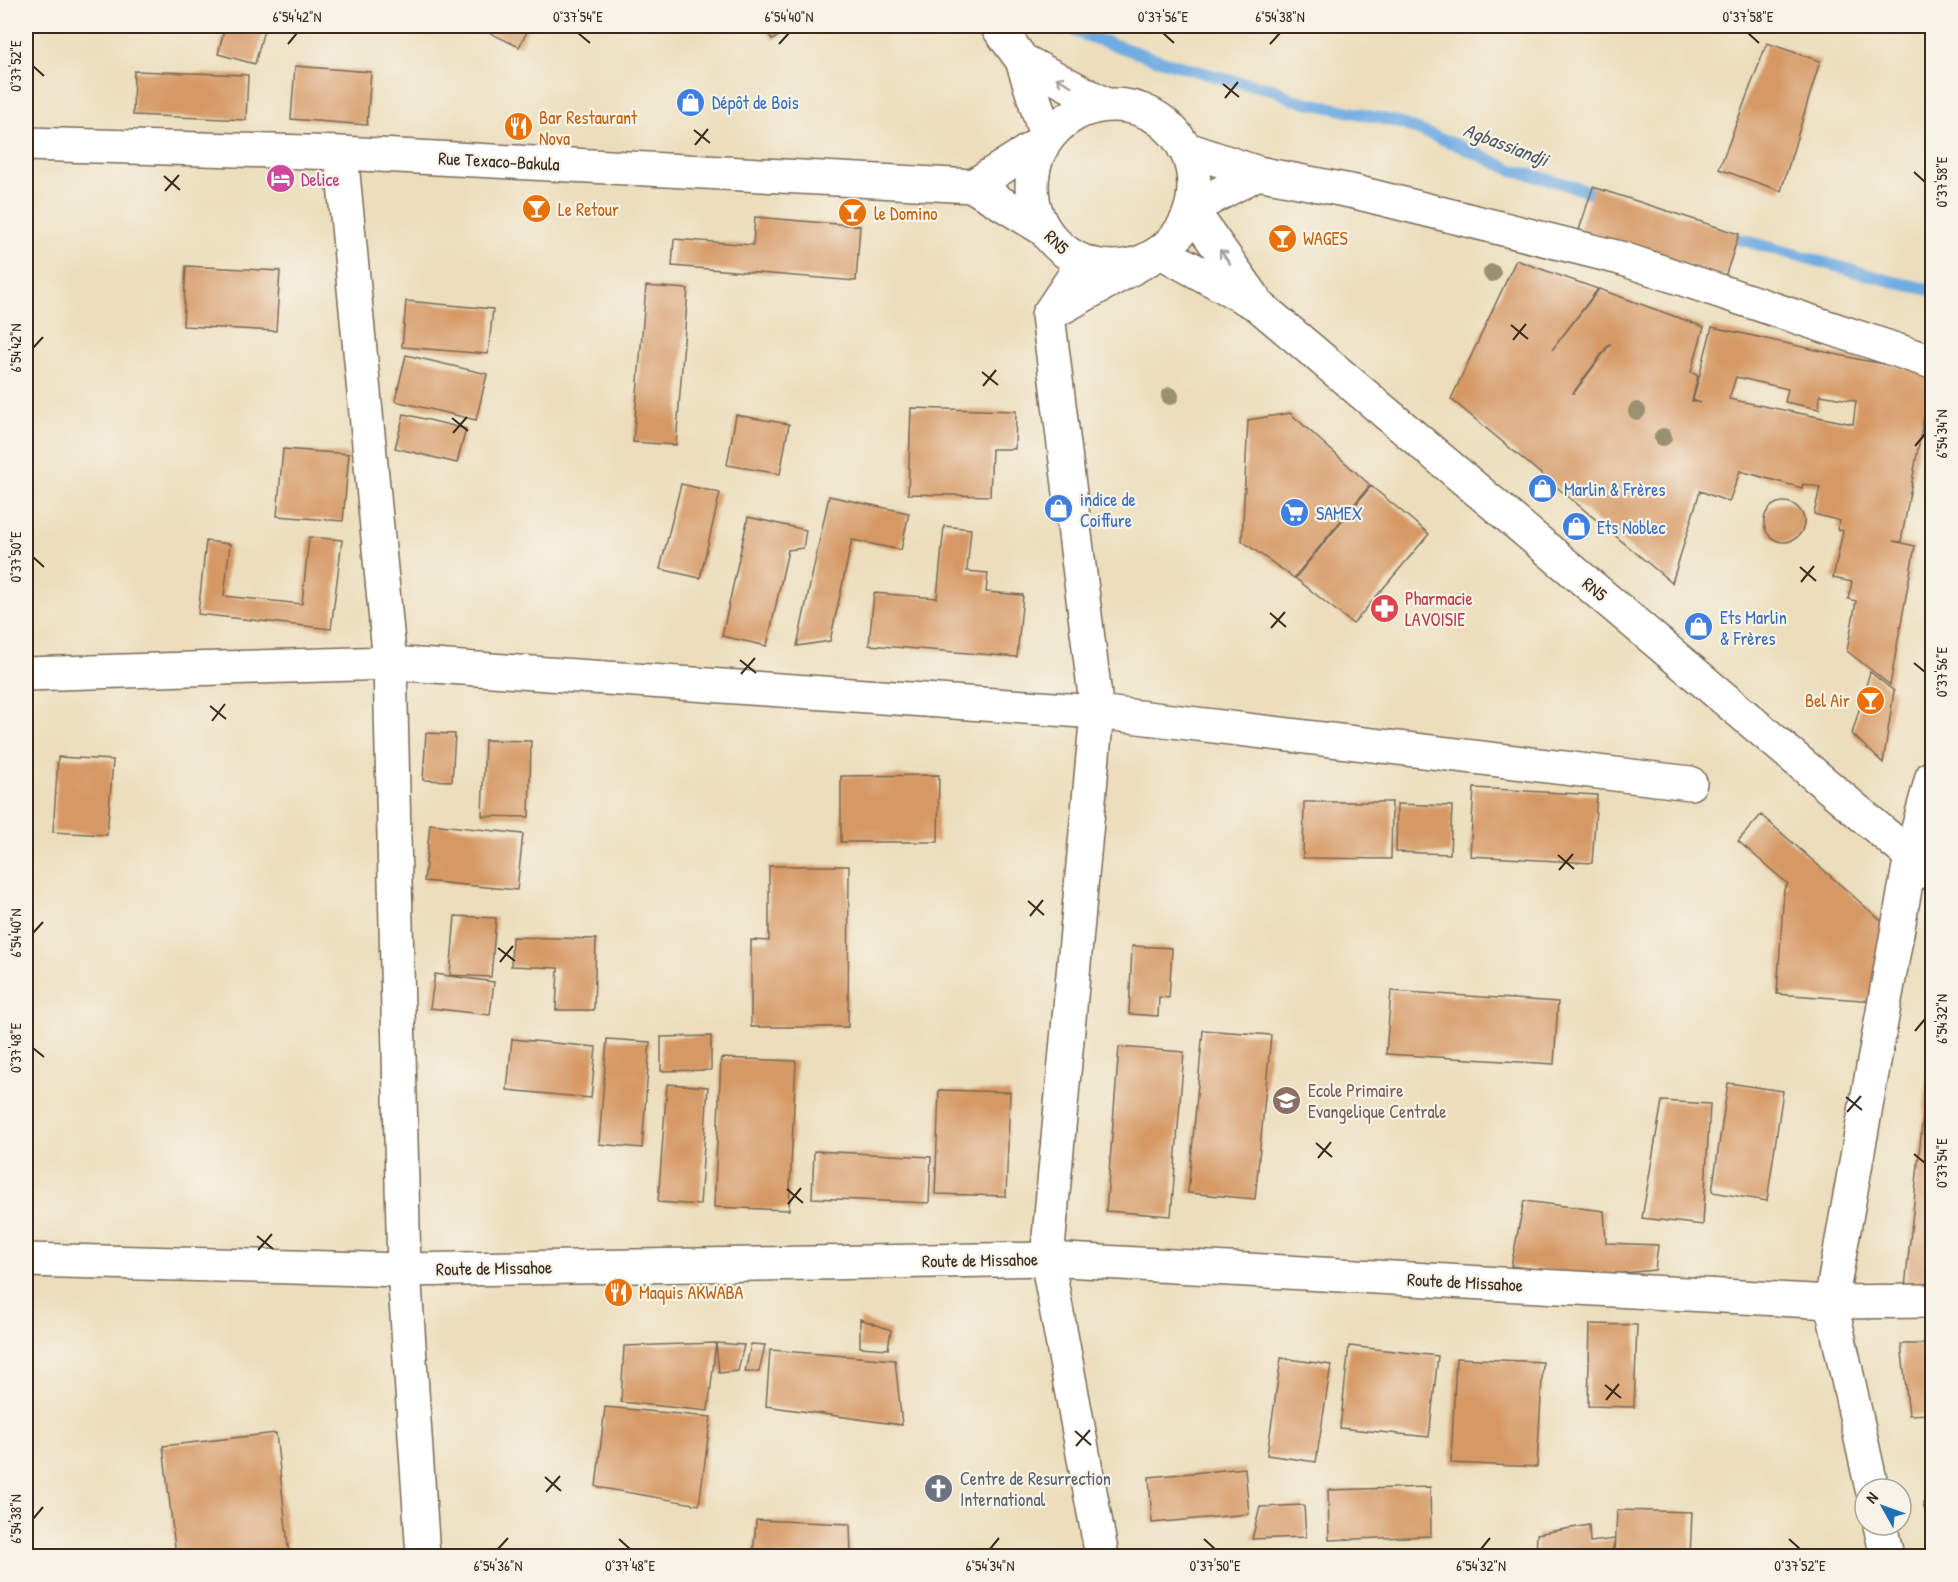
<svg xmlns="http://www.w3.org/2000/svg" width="1958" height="1582" font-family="'Patrick Hand',sans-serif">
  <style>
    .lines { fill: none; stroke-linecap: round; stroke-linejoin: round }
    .stream { stroke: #70abe1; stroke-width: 12 }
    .building { fill: #d69965; fill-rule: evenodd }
    .minor-casing { stroke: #796955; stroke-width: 36 }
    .major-casing { stroke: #796955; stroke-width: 36 }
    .minor { stroke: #fff; stroke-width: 33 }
    .major { stroke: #fff; stroke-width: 33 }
    .tree { fill: #9b9070 }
    .oneway { stroke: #a79f9a }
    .ticks { fill: none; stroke: #3b2a1e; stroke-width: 2 }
    .labels { text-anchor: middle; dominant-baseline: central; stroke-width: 4.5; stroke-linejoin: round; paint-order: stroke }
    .shop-label { font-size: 18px; fill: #366cbe; stroke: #f7f3e8; text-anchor: start }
    .food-label { font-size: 18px; fill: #c56008; stroke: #f7f3e8; text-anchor: start }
    .street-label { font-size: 18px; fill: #3b2a1e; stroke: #f7f3e8 }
    .hotel-label { font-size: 18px; fill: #b23c85; stroke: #f7f3e8; text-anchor: start }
    .health-label { font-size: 18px; fill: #be3a42; stroke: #f7f3e8; text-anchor: start }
    .education-label { font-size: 18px; fill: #785e54; stroke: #f7f3e8; text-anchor: start }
    .worship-label { font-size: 18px; fill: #5b616d; stroke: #f7f3e8; text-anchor: start }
    .water-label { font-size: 20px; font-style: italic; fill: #4e5762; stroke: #f7f3e8 }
    .neatline { fill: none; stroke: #3b2a1e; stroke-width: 2 }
    .ticks-label { font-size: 15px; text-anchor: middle; fill: #3b2a1e }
  </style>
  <rect width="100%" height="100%" fill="#f7f3e8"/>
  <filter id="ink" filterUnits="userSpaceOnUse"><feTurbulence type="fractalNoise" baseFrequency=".0167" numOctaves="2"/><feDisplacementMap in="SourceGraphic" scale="12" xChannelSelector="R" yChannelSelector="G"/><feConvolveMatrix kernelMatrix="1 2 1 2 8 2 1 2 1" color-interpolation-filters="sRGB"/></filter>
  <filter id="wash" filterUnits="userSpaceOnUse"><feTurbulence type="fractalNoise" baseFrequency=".008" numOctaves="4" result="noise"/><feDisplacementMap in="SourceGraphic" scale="24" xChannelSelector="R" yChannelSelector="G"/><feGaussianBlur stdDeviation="1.35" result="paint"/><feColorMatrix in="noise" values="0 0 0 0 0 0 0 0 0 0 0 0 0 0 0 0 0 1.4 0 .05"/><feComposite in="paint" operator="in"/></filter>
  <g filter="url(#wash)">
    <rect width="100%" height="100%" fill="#ecdebc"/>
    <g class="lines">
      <path class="stream" d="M 1072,26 L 1076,32 L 1159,60 L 1228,80 L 1273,89 L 1292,99 L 1397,122 L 1455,144 L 1512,170 L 1562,183 L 1607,198
        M 1724,235 L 1898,283 L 1932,290"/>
    </g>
    <g id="blocks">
      <path class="building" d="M 225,26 L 265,26 L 255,64 L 218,54 Z
        M 476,26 L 530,26 L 519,47 Z
        M 761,26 L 792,26 L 773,40 Z
        M 1930,37 L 1932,37 L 1932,65 L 1930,65 Z
        M 1767,43 L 1820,61 L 1781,191 L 1719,169 Z
        M 295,66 L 371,72 L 367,125 L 291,119 Z
        M 134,71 L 248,75 L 246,120 L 133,115 Z
        M 1593,187 L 1739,234 L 1725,277 L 1579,230 Z
        M 755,217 L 860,226 L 856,281 L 672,266 L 674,239 L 753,245 Z
        M 1516,260 L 1598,289 L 1552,350 L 1599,289 L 1704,327 L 1691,372 L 1698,376 L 1692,401 L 1701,403 L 1693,400 L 1712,327 L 1862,360 L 1932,372 L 1901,542 L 1893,541 L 1915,546 L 1890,685 L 1847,651 L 1856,601 L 1848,599 L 1852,582 L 1833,578 L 1843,531 L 1837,529 L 1840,521 L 1814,514 L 1820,487 L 1803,484 L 1802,488 L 1740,471 L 1729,502 L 1700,491 L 1672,583 L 1451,399 ZM 1609,344 L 1610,344 L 1574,393 L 1573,393 ZM 1736,377 L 1788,389 L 1785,402 L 1819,409 L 1820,395 L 1856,401 L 1853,424 L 1729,399 Z
        M 186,266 L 280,271 L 276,331 L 183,326 Z
        M 646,286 L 688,289 L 676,445 L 633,442 Z
        M 406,301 L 493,309 L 488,354 L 402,347 Z
        M 406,355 L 487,374 L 476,420 L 395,401 Z
        M 911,408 L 1016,411 L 1015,449 L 992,449 L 990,496 L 908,494 Z
        M 1290,413 L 1370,485 L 1294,578 L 1242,541 L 1248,420 Z
        M 404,414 L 466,429 L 457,463 L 395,448 Z
        M 736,415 L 789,424 L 780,474 L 727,465 Z
        M 283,449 L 349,454 L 343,521 L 277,516 Z
        M 681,484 L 720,493 L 700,578 L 660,569 Z
        M 1371,486 L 1429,534 L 1353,624 L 1295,578 Z
        M 829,496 L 909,513 L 901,550 L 852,540 L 830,641 L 797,646 Z
        M1764 522a20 20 0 1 1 40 0a20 20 0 1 1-40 0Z
        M 748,517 L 806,530 L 803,548 L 788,550 L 767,646 L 722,636 Z
        M 944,526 L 971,529 L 967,571 L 988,573 L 986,592 L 1023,595 L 1017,657 L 869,645 L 874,593 L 937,598 Z
        M 309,537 L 342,540 L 331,629 L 198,614 L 206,541 L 230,544 L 224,596 L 302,604 Z
        M 1870,672 L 1894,691 L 1883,763 L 1852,734 Z
        M 426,733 L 455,734 L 452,781 L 423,780 Z
        M 485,740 L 531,741 L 529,817 L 482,816 Z
        M 58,757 L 113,760 L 107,835 L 53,832 Z
        M 939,775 L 938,842 L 841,842 L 841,776 Z
        M 1474,788 L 1597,795 L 1592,863 L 1470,856 Z
        M 1304,802 L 1392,802 L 1391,859 L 1303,858 Z
        M 1397,804 L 1452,806 L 1450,854 L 1396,852 Z
        M 1761,815 L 1885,924 L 1876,1001 L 1777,994 L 1784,889 L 1788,884 L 1738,841 Z
        M 430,824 L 523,834 L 517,890 L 424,881 Z
        M 769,866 L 849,866 L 848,1027 L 751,1027 L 751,940 L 769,941 Z
        M 455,916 L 496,918 L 491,977 L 450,975 Z
        M 512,937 L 596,939 L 594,1010 L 556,1010 L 558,968 L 511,966 Z
        M 1132,946 L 1172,948 L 1169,998 L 1159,997 L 1158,1016 L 1129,1014 Z
        M 435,974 L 494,982 L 490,1015 L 430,1008 Z
        M 1391,991 L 1558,1002 L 1554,1064 L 1386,1054 Z
        M 1203,1030 L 1271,1035 L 1255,1199 L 1188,1193 Z
        M 711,1036 L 711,1070 L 661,1071 L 661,1037 Z
        M 512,1039 L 596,1047 L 591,1098 L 507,1090 Z
        M 607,1039 L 650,1042 L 642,1148 L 599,1144 Z
        M 1119,1047 L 1184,1052 L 1171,1216 L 1106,1211 Z
        M 721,1058 L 796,1061 L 789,1210 L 714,1207 Z
        M 1928,1069 L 1932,1070 L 1932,1295 L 1904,1297 Z
        M 1728,1083 L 1783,1091 L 1767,1201 L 1712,1192 Z
        M 667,1084 L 708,1087 L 700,1205 L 658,1202 Z
        M 939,1090 L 1010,1092 L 1006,1196 L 935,1194 Z
        M 1662,1101 L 1710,1104 L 1703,1225 L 1642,1218 Z
        M 814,1151 L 931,1157 L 929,1203 L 812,1198 Z
        M 1524,1201 L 1604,1211 L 1606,1243 L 1658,1245 L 1655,1270 L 1590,1276 L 1511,1266 Z
        M 860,1319 L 891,1330 L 888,1349 L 860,1347 Z
        M 1590,1324 L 1637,1325 L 1634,1407 L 1588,1406 Z
        M 716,1343 L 744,1345 L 738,1371 L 719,1373 L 716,1343 L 708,1411 L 621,1402 L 624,1346 Z
        M 751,1344 L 765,1345 L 759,1372 L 745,1372 Z
        M 1901,1344 L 1932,1344 L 1932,1435 L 1929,1436 L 1928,1414 L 1909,1415 Z
        M 1349,1346 L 1438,1356 L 1429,1437 L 1340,1428 Z
        M 770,1350 L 895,1360 L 902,1425 L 766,1406 Z
        M 1281,1358 L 1331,1365 L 1316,1462 L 1267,1455 Z
        M 1456,1358 L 1543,1362 L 1537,1467 L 1451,1463 Z
        M 605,1407 L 711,1417 L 699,1505 L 596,1487 Z
        M 276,1433 L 289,1556 L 176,1556 L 163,1446 Z
        M 1245,1468 L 1249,1514 L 1152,1523 L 1149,1477 Z
        M 1430,1487 L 1431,1536 L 1329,1540 L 1328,1490 Z
        M 1932,1501 L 1932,1540 L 1923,1503 Z
        M 1304,1505 L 1306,1537 L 1252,1539 L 1260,1507 Z
        M 1617,1510 L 1692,1512 L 1690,1556 L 1615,1556 Z
        M 756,1520 L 850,1524 L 851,1556 L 753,1556 Z
        M 1589,1525 L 1590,1542 L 1615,1539 L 1611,1556 L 1536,1556 L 1537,1534 Z"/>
    </g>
  </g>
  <g filter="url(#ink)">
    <use href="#blocks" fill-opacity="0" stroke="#796955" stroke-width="1.5"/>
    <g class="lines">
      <defs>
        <path id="minor" d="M 26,144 L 341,153 L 973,186 L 1042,228
          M 1184,148 L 1258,173 L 1191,209
          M 341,153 L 390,663 L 404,1270 L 423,1556
          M 1258,173 L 1355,192 L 1620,258 L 1932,362
          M 973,186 L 1047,139
          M 1083,263 L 1048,315 L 1161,252
          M 1048,315 L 1097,712 L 1047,1259 L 1102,1556
          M 26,674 L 390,663 L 1097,712 L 1690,783
          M 1872,1489 L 1831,1302 L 1911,855 L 1932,777
          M 1880,1525 L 1887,1556"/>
        <path id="major" d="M 997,26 L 1022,60 L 1047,139
          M 1022,60 L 1106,105
          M1032 186a81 81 0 1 1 162 0a81 81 0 1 1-162 0Z
          M 1191,209 L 1254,298
          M 1161,252 L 1258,305 L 1932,874
          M 26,1260 L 404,1270 L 1047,1259 L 1831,1302 L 1932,1301"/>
      </defs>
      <use href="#minor" class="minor-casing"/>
      <use href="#major" class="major-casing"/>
      <use href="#minor" class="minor"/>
      <use href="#major" class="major"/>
    </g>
    <g class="tree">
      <circle cx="1492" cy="273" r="9"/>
      <circle cx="1170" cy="396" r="9"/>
      <circle cx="1637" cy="411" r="9"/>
      <circle cx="1663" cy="437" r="9"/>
    </g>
    <defs><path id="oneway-shaft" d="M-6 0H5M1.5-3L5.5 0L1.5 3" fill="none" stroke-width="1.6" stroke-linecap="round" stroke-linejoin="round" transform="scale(1.5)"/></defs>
    <g class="oneway">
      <use href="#oneway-shaft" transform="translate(1064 82) rotate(-152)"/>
      <use href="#oneway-shaft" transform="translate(1225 257) rotate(-125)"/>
    </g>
  </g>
  <path class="ticks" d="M 578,33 L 590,43M 1163,33 L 1174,43M 1748,33 L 1759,43M 288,44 L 297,33M 779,44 L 789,33M 1270,44 L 1280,33M 33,66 L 44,76M 1223,84 L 1239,97M 1225,98 L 1238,82M 694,130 L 710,143M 695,145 L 708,129M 1914,172 L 1925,182M 164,176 L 180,190M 165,191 L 179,175M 1511,325 L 1528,339M 1513,340 L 1526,324M 33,348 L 43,337M 982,372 L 998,385M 983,386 L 996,370M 452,418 L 468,431M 453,433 L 467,417M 1915,446 L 1925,434M 33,557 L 44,567M 1800,567 L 1816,581M 1801,582 L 1814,566M 1270,613 L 1286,627M 1271,628 L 1285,612M 740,660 L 756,673M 1914,663 L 1925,672M 741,674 L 755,658M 210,706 L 226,719M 212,721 L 225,704M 1558,855 L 1574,869M 1559,870 L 1573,854M 1028,901 L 1044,915M 1030,916 L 1043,900M 33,933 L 43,922M 498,948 L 515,961M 500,962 L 513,946M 1915,1031 L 1925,1019M 33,1048 L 44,1057M 1846,1097 L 1862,1110M 1847,1112 L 1861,1096M 1316,1143 L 1332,1157M 1914,1154 L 1925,1163M 1318,1158 L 1331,1142M 787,1189 L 803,1203M 788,1204 L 801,1188M 257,1236 L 273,1249M 258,1250 L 272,1234M 1605,1385 L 1621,1398M 1606,1400 L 1619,1384M 1075,1431 L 1091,1445M 1076,1446 L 1090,1430M 545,1477 L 561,1491M 546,1492 L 560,1476M 33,1519 L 43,1507M 619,1539 L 630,1549M 1204,1539 L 1215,1549M 1789,1539 L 1800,1549M 498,1549 L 508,1538M 990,1549 L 999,1538M 1481,1549 L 1490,1538"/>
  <defs>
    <symbol id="shop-disc" viewBox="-11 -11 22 22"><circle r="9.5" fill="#3f7fe0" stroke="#f7f3e8"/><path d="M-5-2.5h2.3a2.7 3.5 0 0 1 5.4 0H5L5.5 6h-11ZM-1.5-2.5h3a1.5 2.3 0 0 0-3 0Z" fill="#fff"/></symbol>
    <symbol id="restaurant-disc" viewBox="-11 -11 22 22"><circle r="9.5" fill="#e8710a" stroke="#f7f3e8"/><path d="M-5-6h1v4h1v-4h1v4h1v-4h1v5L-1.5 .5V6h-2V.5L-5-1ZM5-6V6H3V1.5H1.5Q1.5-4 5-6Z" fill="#fff"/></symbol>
    <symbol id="hotel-disc" viewBox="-11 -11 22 22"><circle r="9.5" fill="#d1479c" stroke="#f7f3e8"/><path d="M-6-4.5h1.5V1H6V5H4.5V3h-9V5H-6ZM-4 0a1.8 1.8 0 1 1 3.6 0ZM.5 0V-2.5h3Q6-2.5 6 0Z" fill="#fff"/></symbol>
    <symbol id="bar-disc" viewBox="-11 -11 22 22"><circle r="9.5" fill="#e8710a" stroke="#f7f3e8"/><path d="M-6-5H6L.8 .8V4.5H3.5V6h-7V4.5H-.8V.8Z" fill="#fff"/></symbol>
    <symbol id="supermarket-disc" viewBox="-11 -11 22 22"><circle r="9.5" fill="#3f7fe0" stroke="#f7f3e8"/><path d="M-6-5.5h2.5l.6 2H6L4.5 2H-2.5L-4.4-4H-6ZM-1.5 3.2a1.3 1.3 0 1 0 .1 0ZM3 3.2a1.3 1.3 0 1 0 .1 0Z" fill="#fff"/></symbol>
    <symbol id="pharmacy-disc" viewBox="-11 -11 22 22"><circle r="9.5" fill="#e0444e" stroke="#f7f3e8"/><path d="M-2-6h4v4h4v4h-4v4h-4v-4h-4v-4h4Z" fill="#fff"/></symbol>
    <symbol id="school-disc" viewBox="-11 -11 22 22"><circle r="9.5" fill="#8d6e63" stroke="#f7f3e8"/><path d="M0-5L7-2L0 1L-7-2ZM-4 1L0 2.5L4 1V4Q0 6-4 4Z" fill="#fff"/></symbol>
    <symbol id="church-disc" viewBox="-11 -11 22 22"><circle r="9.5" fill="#6b7280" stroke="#f7f3e8"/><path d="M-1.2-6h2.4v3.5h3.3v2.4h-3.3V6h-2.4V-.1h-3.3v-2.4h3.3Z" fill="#fff"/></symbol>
  </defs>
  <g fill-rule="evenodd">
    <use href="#shop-disc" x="674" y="86" width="33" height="33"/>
    <use href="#restaurant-disc" x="502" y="110" width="33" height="33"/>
    <use href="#hotel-disc" x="264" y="162" width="33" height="33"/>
    <use href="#bar-disc" x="520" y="192" width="33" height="33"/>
    <use href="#bar-disc" x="836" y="196" width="33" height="33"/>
    <use href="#bar-disc" x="1266" y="222" width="33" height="33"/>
    <use href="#shop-disc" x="1526" y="472" width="33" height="33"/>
    <use href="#shop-disc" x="1042" y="492" width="33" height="33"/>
    <use href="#supermarket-disc" x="1278" y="496" width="33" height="33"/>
    <use href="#shop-disc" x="1560" y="510" width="33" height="33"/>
    <use href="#pharmacy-disc" x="1368" y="592" width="33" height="33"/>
    <use href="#shop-disc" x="1682" y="610" width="33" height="33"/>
    <use href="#bar-disc" x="1854" y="684" width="33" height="33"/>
    <use href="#school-disc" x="1270" y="1084" width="33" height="33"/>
    <use href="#restaurant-disc" x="602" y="1276" width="33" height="33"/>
    <use href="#church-disc" x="922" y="1472" width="33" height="33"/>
  </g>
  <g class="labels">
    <g class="shop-label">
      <text x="712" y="102">Dépôt de Bois</text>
      <text x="1564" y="489">Marlin &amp; Frères</text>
      <text x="1080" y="499">indice de<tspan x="1080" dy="21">Coiffure</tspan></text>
      <text x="1316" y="513">SAMEX</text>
      <text x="1597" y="527">Ets Noblec</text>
      <text x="1720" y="617">Ets Marlin<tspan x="1720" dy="21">&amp; Frères</tspan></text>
    </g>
    <g class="food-label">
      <text x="539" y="117">Bar Restaurant<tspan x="539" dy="21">Nova</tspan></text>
      <text x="558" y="209">Le Retour</text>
      <text x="874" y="213">le Domino</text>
      <text x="1303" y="238">WAGES</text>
      <text x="1850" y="700" text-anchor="end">Bel Air</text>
      <text x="639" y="1292">Maquis AKWABA</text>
    </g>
    <g class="street-label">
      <text transform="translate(499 161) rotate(3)">Rue Texaco-Bakula</text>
      <text transform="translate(1057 242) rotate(44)">RN5</text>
      <text transform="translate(1595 589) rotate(40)">RN5</text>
      <text transform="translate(980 1260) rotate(-1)">Route de Missahoe</text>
      <text transform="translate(494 1268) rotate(-1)">Route de Missahoe</text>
      <text transform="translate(1465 1282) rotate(3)">Route de Missahoe</text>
    </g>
    <g class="hotel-label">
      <text x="301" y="179">Delice</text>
    </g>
    <g class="health-label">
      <text x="1405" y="598">Pharmacie<tspan x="1405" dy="21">LAVOISIE</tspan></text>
    </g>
    <g class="education-label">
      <text x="1308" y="1090">Ecole Primaire<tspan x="1308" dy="21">Evangelique Centrale</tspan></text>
    </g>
    <g class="worship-label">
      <text x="960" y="1478">Centre de Resurrection<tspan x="960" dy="21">International</tspan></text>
    </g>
    <g class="water-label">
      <text transform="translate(1506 144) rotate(21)">Agbassiandji</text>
    </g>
  </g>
  <rect width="1958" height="1582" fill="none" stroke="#f7f3e8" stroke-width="66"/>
  <g transform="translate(1883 1507) rotate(310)"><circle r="28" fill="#f7f3e8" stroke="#aca397" stroke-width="1.5"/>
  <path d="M0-4.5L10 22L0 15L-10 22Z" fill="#1f6fb2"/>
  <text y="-9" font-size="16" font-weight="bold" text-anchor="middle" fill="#3b2a1e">N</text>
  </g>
  <rect x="33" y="33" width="1892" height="1516" class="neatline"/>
  <g class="ticks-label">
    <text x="297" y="22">6°54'42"N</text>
    <text x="578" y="22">0°37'54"E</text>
    <text x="789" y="22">6°54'40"N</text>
    <text x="1163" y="22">0°37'56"E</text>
    <text x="1280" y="22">6°54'38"N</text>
    <text x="1748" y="22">0°37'58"E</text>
    <text transform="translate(16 66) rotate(-90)" y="5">0°37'52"E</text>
    <text transform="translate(1942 182) rotate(-90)" y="5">0°37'58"E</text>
    <text transform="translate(16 348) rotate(-90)" y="5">6°54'42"N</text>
    <text transform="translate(1942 434) rotate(-90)" y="5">6°54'34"N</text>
    <text transform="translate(16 557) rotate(-90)" y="5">0°37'50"E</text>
    <text transform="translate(1942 672) rotate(-90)" y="5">0°37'56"E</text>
    <text transform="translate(16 933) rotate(-90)" y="5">6°54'40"N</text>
    <text transform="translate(1942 1019) rotate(-90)" y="5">6°54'32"N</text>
    <text transform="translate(16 1048) rotate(-90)" y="5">0°37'48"E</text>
    <text transform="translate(1942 1163) rotate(-90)" y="5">0°37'54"E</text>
    <text transform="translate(16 1519) rotate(-90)" y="5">6°54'38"N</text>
    <text x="498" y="1571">6°54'36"N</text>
    <text x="630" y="1571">0°37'48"E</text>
    <text x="990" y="1571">6°54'34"N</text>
    <text x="1215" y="1571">0°37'50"E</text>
    <text x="1481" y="1571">6°54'32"N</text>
    <text x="1800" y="1571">0°37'52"E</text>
  </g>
</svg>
